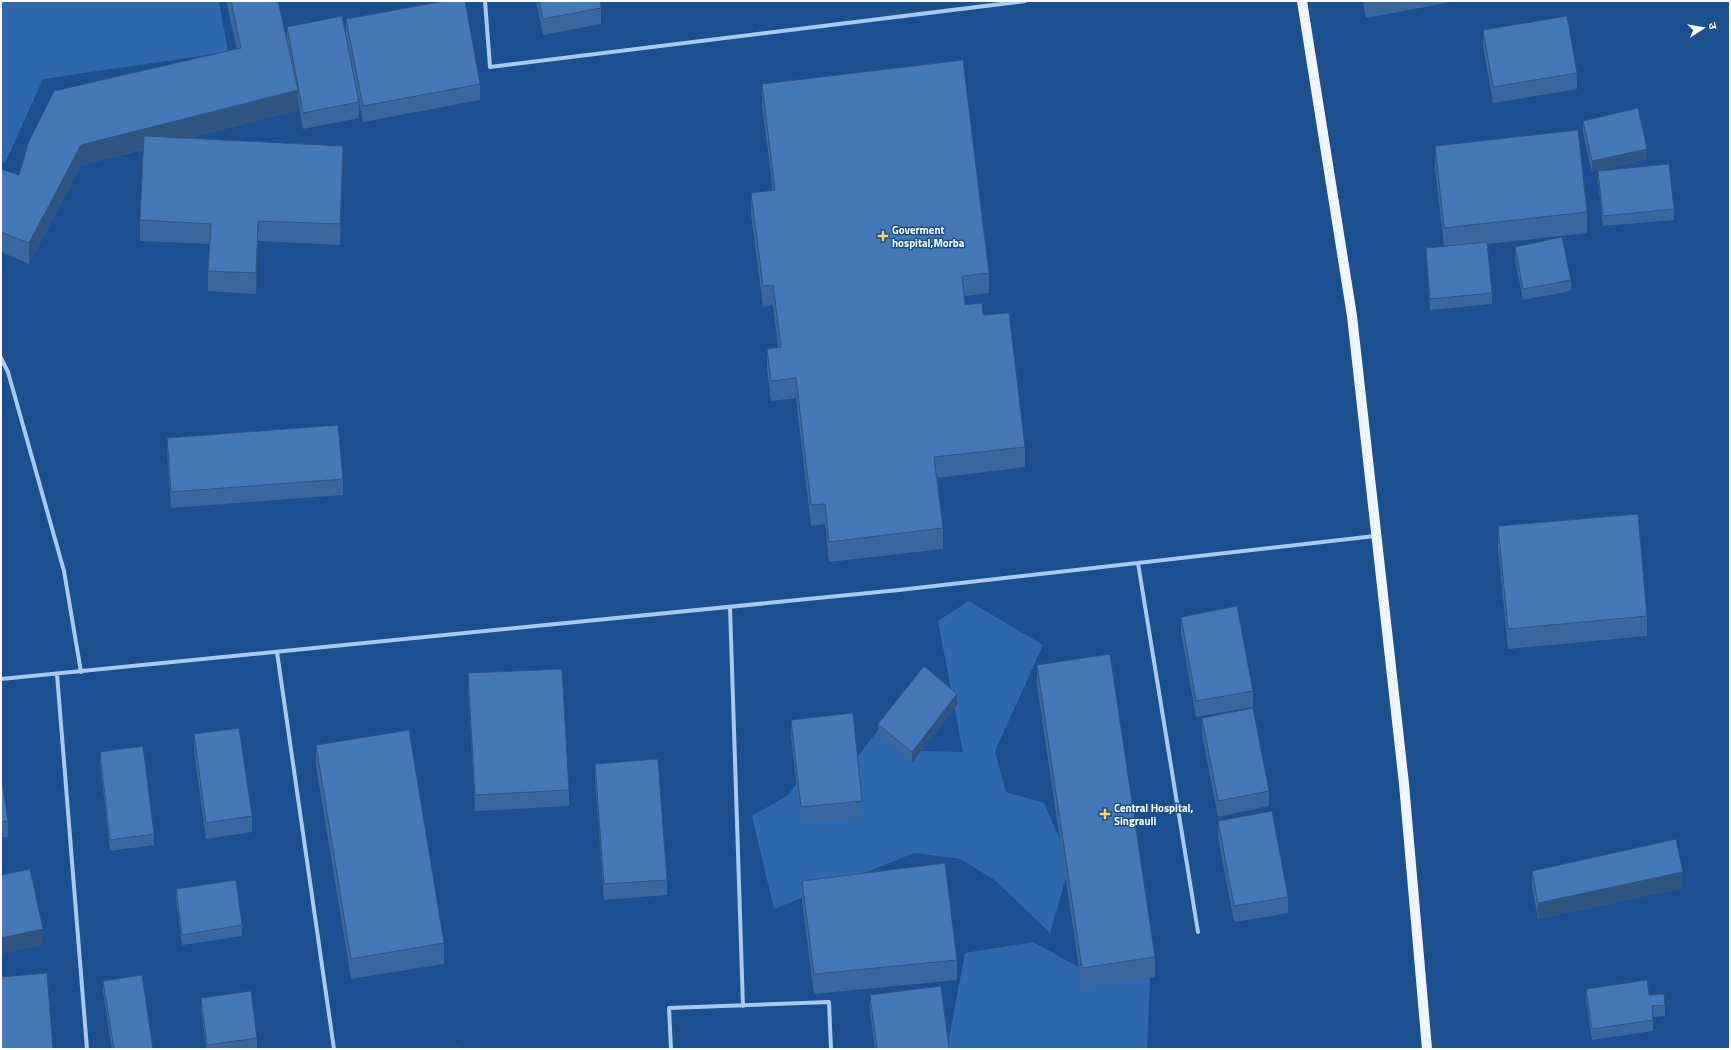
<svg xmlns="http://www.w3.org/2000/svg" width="1731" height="1050" font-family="'Titillium Web','Noto Sans Devanagari',sans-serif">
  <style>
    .green { fill: #2e69ad }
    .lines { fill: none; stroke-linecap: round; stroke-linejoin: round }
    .street { stroke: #a9c9ee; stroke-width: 4 }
    .primary { stroke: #f0f6ff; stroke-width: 10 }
    .wall { fill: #3a679d }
    .shaded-wall { fill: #305480 }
    .building { fill: #4478b7; stroke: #305480 }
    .poi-dot { fill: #ffd166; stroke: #1b4f8f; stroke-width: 1.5 }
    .labels { text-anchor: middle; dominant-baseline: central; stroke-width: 3; stroke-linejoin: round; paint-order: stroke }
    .poi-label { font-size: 11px; font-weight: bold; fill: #fff; stroke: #1b4f8f; text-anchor: start }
  </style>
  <rect width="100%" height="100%" fill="#1b4f8f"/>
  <path class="green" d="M 1,1 L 219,1 L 228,52 L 43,79 L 5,163 L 1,163 Z
    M 969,601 L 1043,645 L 995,751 L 1006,792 L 1044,803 L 1070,863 L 1050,933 L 996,881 L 961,859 L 914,853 L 774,909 L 752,816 L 788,795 L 828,742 L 841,778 L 879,729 L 916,751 L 963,752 L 938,621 Z
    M 1033,942 L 1082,969 L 1151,960 L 1147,1049 L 947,1049 L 965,953 Z"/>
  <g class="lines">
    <path class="street" d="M 485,1 L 490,67 L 1025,1
      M 1,358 L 8,372 L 64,571 L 81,672
      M 1138,563 L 1198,932
      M 730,607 L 743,1006
      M 277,652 L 334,1049
      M 57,674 L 87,1049
      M 1,679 L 899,590 L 1375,536
      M 671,1049 L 669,1008 L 829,1002 L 831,1049"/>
    <path class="primary" d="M 1302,1 L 1352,316 L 1404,784 L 1427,1049"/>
  </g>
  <path class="wall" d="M 226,1 L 278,1 L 287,39 L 287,27 L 359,102 L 359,118 L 303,129 L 298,101 L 298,110 L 189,138 L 343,166 L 340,245 L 258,241 L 256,294 L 208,291 L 208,271 L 210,244 L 140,241 L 140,220 L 143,150 L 81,165 L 29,264 L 1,252 L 1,169 L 19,175 L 237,49 Z
    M 536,1 L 600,1 L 601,8 L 601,24 L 543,35 Z
    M 1363,1 L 1457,1 L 1366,18 Z
    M 346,19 L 480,84 L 480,100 L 363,122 L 346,35 Z
    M 1483,30 L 1577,73 L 1577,89 L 1493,103 L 1483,46 Z
    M 762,84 L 989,273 L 989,293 L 964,296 L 965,305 L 983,315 L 1025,447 L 1025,467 L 937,478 L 943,528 L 943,549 L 829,562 L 825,524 L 811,526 L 796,398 L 771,401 L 767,369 L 767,349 L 778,348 L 773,305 L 763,307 L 751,214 L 751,193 L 773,191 L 762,104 Z
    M 1583,121 L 1647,159 L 1592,172 L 1583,132 Z
    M 1435,146 L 1587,212 L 1587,233 L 1487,244 L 1492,293 L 1492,304 L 1430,310 L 1426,259 L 1426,248 L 1444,246 L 1435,167 Z
    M 1598,171 L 1674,209 L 1674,220 L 1603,226 L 1598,182 Z
    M 1515,247 L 1571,280 L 1571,291 L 1523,300 L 1515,258 Z
    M 167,438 L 343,479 L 343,495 L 171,508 L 167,454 Z
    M 1498,526 L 1647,616 L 1647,636 L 1508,649 L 1498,547 Z
    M 1181,617 L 1253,691 L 1253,707 L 1196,717 L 1181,633 Z
    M 1037,665 L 1155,957 L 1155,977 L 1082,988 L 1037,685 Z
    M 468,673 L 569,790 L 569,806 L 475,811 L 468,689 Z
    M 957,705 L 912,763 L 878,735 L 878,724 Z
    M 1202,718 L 1269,791 L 1269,806 L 1218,817 L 1202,734 Z
    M 791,720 L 862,801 L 862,817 L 801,823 L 791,736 Z
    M 194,734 L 252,816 L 252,832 L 206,839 L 194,750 Z
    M 316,745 L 444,943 L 444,964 L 351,979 L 316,766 Z
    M 100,752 L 154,834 L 154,845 L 110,851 L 100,763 Z
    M 595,764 L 667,880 L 667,895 L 604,900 L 595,780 Z
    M 1,776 L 8,821 L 8,837 L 1,838 Z
    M 1218,821 L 1288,897 L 1288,913 L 1234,922 L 1218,837 Z
    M 1532,871 L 1683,888 L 1538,919 L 1532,886 Z
    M 802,881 L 957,960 L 957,980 L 814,994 L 802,902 Z
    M 176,889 L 242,925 L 242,936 L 182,945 L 176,900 Z
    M 103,981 L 153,1049 L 112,1049 L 103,992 Z
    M 1586,989 L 1649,995 L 1665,1005 L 1665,1016 L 1653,1017 L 1653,1031 L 1592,1040 L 1586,1000 Z
    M 870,995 L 949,1049 L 875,1049 L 870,1011 Z
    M 201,998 L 257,1038 L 257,1049 L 206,1049 L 201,1009 Z"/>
  <path class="shaded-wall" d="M 298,90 L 298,110 L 81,165 L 29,264 L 29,243 L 81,145 Z
    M 343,146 L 343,166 L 340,245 L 340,224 Z
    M 1647,149 L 1647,159 L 1592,172 L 1592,161 Z
    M 258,221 L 258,241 L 256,294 L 256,273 Z
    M 957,694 L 957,705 L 912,763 L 912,752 Z
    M 1683,872 L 1683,888 L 1538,919 L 1538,903 Z
    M 43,929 L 43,945 L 1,954 L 1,938 Z"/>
  <path class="building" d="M 231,1 L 278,1 L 298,90 L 81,145 L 29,243 L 1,232 L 1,169 L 19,175 L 29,141 L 54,91 L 241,48 Z
    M 445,1 L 465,1 L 480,84 L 363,106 L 346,19 Z
    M 539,1 L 600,1 L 601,8 L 543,19 Z
    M 342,16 L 359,102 L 303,113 L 287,27 Z
    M 1567,16 L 1577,73 L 1493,87 L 1483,30 Z
    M 963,60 L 989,273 L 962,276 L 965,305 L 982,303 L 983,315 L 1009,313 L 1025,447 L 934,457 L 943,528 L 829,542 L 825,504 L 811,505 L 796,378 L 771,381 L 767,349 L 781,347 L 773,285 L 763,286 L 751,193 L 775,190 L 762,84 Z
    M 1638,108 L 1647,149 L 1592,161 L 1583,121 Z
    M 1578,130 L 1587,212 L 1444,228 L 1435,146 Z
    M 144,136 L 343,146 L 340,224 L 258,221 L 256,273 L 208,271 L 211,224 L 140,220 Z
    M 1669,164 L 1674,209 L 1603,216 L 1598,171 Z
    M 1562,237 L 1571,280 L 1523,289 L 1515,247 Z
    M 1487,242 L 1492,293 L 1430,299 L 1426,248 Z
    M 338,425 L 343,479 L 171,492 L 167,438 Z
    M 1638,514 L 1647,616 L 1508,629 L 1498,526 Z
    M 1237,606 L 1253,691 L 1196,701 L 1181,617 Z
    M 1110,654 L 1155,957 L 1082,968 L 1037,665 Z
    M 924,666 L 957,694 L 912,752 L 878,724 Z
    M 562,669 L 569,790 L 475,795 L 468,673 Z
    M 1253,708 L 1269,791 L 1218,801 L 1202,718 Z
    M 853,713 L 862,801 L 801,807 L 791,720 Z
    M 239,728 L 252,816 L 206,823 L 194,734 Z
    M 409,730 L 444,943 L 351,959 L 316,745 Z
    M 143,746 L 154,834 L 110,840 L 100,752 Z
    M 658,759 L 667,880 L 604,884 L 595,764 Z
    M 1,776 L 8,821 L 1,822 Z
    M 1272,811 L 1288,897 L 1234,906 L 1218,821 Z
    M 1676,839 L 1683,872 L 1538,903 L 1532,871 Z
    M 945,863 L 957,960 L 814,974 L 802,881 Z
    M 30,869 L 43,929 L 1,938 L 1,875 Z
    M 236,880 L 242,925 L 182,935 L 176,889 Z
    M 47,973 L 53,1049 L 1,1049 L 1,977 Z
    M 142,975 L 153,1049 L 114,1049 L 103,981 Z
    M 1647,980 L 1649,995 L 1664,994 L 1665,1005 L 1652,1006 L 1653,1020 L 1592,1029 L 1586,989 Z
    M 941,986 L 949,1049 L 877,1049 L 870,995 Z
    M 251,991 L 257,1038 L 207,1045 L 201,998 Z
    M 459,1047 L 459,1049 L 448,1049 Z"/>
  <g class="poi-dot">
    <path d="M881 230h4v4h4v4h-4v4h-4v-4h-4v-4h4z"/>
    <path d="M1103 808h4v4h4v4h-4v4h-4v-4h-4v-4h4z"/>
  </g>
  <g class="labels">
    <g class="poi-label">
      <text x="892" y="230">Goverment<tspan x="892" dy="13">hospital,Morba</tspan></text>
      <text x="1114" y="808">Central Hospital,<tspan x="1114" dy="13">Singrauli</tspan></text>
    </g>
  </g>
  <rect width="1731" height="1050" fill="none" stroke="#ffffff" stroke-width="4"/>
  <g transform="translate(1703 28) rotate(78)" stroke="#1b4f8f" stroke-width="3" paint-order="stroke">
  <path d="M0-3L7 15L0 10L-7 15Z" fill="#ffffff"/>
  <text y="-6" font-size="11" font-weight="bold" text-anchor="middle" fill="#ffffff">उ</text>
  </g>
</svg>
